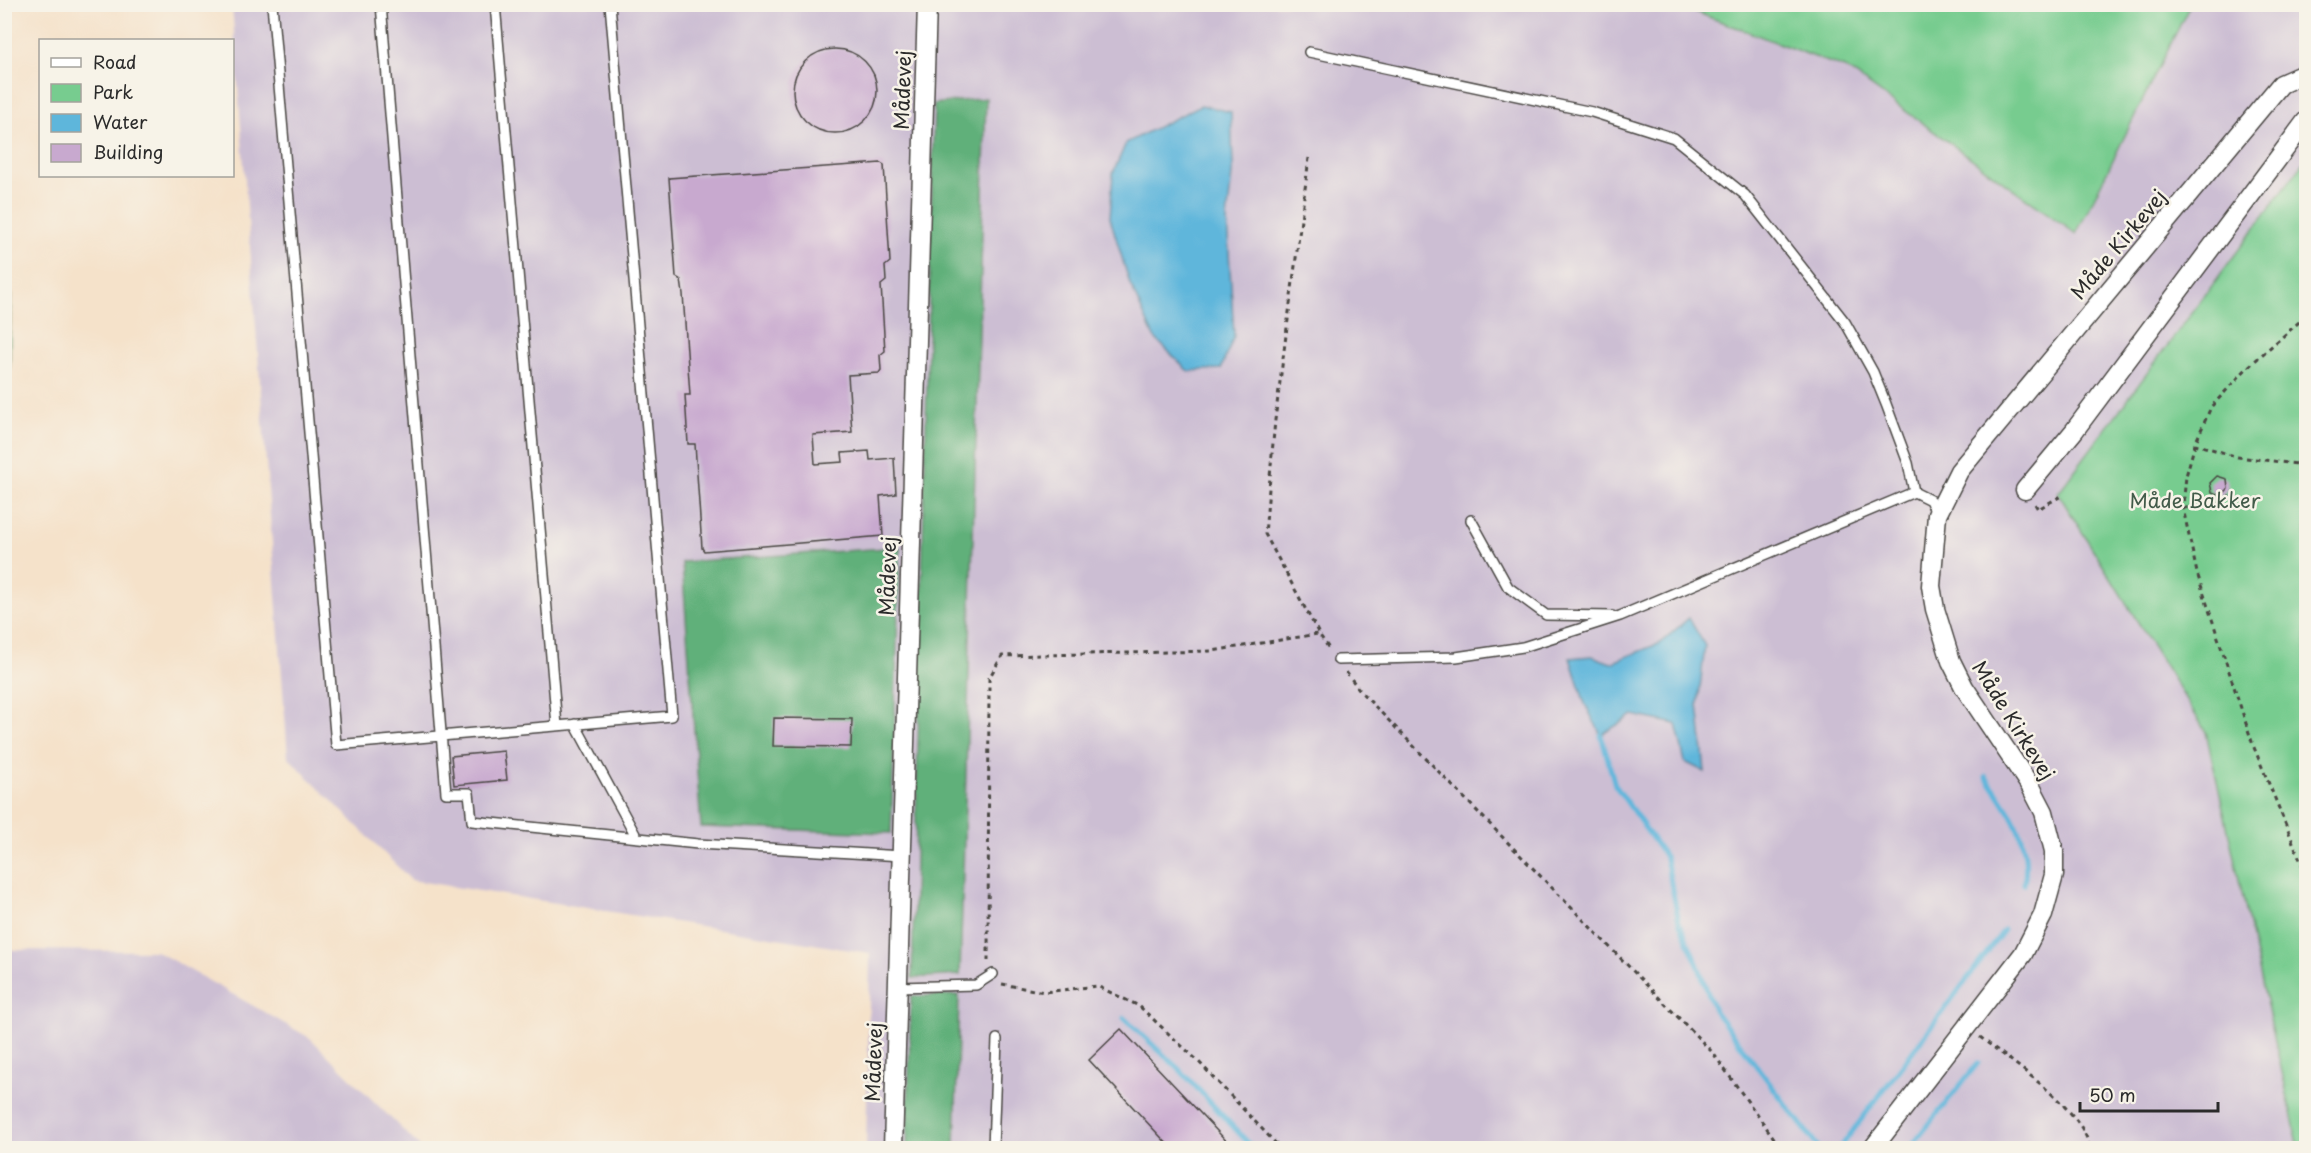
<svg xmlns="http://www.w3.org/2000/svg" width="2311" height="1153" font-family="'Playpen Sans',sans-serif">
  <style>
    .industrial { fill: #ccbed3 }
    .green { fill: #77cc8f; stroke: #517c5d; stroke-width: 1.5 }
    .forest { fill: #61b07a; stroke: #466e52; stroke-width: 1.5 }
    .water { fill: #5eb6db; stroke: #447083; stroke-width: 1.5 }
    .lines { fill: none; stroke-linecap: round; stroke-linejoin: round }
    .stream { stroke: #5eb6db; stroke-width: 5 }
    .building { fill: #c8a9cf }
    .lane-casing { stroke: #494643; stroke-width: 12 }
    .street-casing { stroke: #494643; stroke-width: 21 }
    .path { stroke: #494643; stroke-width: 3; stroke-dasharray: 4.5 4.5; stroke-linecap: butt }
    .lane { stroke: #fff; stroke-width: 9 }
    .street { stroke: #fff; stroke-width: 18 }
    .labels { text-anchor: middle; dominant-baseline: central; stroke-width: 5; stroke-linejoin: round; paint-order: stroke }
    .street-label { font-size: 20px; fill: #2b2b2b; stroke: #f7f3e8 }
    .park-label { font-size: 20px; fill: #425b49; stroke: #f7f3e8 }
  </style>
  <rect width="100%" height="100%" fill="#f7f3e8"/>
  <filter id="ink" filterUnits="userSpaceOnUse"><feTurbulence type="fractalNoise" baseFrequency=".0167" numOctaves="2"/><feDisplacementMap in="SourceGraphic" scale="12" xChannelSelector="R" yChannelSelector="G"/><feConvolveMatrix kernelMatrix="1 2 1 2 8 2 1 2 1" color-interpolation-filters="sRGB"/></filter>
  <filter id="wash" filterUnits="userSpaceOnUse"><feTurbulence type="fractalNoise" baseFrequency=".008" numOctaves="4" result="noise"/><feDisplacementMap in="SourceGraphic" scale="24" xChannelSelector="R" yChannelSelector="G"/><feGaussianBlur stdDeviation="1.35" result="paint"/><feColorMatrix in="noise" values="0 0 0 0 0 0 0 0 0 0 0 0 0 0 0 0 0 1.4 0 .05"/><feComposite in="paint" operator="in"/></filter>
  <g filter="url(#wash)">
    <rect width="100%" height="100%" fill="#f5e2ca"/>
    <path class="industrial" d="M 232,5 L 2306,5 L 2306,1148 L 866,1148 L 870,953 L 411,880 L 288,757 Z
      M 5,950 L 156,951 L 310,1038 L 421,1148 L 5,1148 Z"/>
    <path class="green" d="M 1677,5 L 2190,5 L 2076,234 L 1847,69 Z
      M 2306,159 L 2306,1148 L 2299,1148 L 2206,732 L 2058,493 Z
      M 4,288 L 11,295 L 8,448 L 5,448 Z"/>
    <path class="forest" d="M 986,98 L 960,975 L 912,978 L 934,104 Z
      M 900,547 L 891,833 L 701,827 L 682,562 Z
      M 959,995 L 955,1148 L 907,1148 L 911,996 Z"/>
    <path class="water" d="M 1201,105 L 1231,112 L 1233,165 L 1227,219 L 1234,336 L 1221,369 L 1188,371 L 1154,337 L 1130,284 L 1110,218 L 1113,173 L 1126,143 Z
      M 1689,618 L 1705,646 L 1698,704 L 1705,772 L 1685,762 L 1676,724 L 1633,715 L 1601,735 L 1585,704 L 1570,658 L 1592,656 L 1611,663 L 1660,643 Z"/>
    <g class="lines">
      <path class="stream" d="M 1601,735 L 1615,785 L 1666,858 L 1679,922 L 1698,965 L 1714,1010 L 1819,1148
        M 1986,777 C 2010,810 2032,842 2024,884
        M 1124,1018 L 1181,1071 L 1253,1148
        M 1840,1148 L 2004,930
        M 1910,1148 L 1978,1063"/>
    </g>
    <g id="blocks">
      <path class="building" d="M793 91a42 42 0 1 1 84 0a42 42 0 1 1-84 0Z
        M 881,163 L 884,165 L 890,262 L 885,266 L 886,281 L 881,285 L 885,351 L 880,355 L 881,370 L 879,373 L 848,375 L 852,432 L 813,435 L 815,464 L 843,462 L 842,453 L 869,451 L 870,460 L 894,458 L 896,494 L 880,496 L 883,536 L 704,551 L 702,548 L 695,444 L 688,444 L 685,395 L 690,395 L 683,294 L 681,280 L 676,277 L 669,178 Z
        M 2217,476 L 2227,479 L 2228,489 L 2221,496 L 2212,492 L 2210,483 Z
        M 774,718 L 852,719 L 851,747 L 773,746 Z
        M 504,751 L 507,780 L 454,785 L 451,756 Z
        M 1121,1029 L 1234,1149 L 1172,1149 L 1089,1060 Z"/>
    </g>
  </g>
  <g filter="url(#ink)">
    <use href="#blocks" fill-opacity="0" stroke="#494643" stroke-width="1.5"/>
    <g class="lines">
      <defs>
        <path id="lane" d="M 272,4 L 336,745 L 672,716 L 610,4
          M 381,4 L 446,793 L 469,793 L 472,821 L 698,844 L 902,856
          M 495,4 L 557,726
          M 1309,52 L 1592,112 L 1674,138 L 1745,195 L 1845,322 L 1873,372 L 1886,404 L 1908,463 L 1914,492 L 1620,616 L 1523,647 L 1456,657 L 1338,660
          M 1914,492 L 1930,500 L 1937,515
          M 1471,520 L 1508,587 L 1546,615 L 1612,616
          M 575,724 L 636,836
          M 898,987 L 976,985 L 993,974
          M 993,1148 L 997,1039"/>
        <path id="street" d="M 2025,490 L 2074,431 L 2306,121
          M 893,1148 L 927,4
          M 1873,1148 L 2023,954 L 2043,915 L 2054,875 L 2054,851 L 2044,812 L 2031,787 L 1964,687 L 1951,661 L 1935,609 L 1931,586 L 1937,515 L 1959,471 L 2281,84 L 2306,73"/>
      </defs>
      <use href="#lane" class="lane-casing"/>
      <use href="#street" class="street-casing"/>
      <path class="path" d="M 1309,158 L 1275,420 L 1265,534 L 1319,634 L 1330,650
        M 2306,316 L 2248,367 L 2211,407 L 2195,444 L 2238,457 L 2306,465
        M 2195,444 L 2186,476 L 2183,508 L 2197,573 L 2253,745 L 2306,874
        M 2035,504 L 2038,509 L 2063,495
        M 2183,508 L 2221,503 L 2235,492
        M 1346,672 L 1362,693 L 1713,1053 L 1781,1148
        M 988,961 L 989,678 L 1002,656 L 1212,651 L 1318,634
        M 1002,984 L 1044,992 L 1097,986 L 1139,1006 L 1197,1060 L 1280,1148
        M 1980,1037 C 2009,1060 2087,1112 2089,1148"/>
      <use href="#lane" class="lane"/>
      <use href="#street" class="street"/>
    </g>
  </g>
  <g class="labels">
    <g class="street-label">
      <text transform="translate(902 90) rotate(-88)">Mådevej</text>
      <text transform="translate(2118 244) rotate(-50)">Måde Kirkevej</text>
      <text transform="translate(887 576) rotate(-88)">Mådevej</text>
      <text transform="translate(2014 720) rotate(58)">Måde Kirkevej</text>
      <text transform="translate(873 1062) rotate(-88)">Mådevej</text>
    </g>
    <g class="park-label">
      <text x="2195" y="500">Måde Bakker</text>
    </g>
  </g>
  <rect width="2311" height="1153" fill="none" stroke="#f7f3e8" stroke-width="24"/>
  <rect x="39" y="39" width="195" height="138" fill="#f7f3e8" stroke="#a5a39c" stroke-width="1.5"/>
  <rect x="51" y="58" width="30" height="9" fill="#ffffff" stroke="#a5a39c" stroke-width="1.5"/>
  <text x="93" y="69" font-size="18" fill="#2b2b2b">Road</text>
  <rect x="51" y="84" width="30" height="18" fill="#77cc8f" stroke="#a5a39c" stroke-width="1.5"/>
  <text x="93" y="99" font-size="18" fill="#2b2b2b">Park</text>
  <rect x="51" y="114" width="30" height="18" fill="#5eb6db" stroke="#a5a39c" stroke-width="1.5"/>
  <text x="93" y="129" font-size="18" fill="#2b2b2b">Water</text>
  <rect x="51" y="144" width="30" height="18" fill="#c8a9cf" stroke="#a5a39c" stroke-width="1.5"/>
  <text x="93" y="159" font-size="18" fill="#2b2b2b">Building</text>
  <path d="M2080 1102v9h138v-9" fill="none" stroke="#2b2b2b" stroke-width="3"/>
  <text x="2089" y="1102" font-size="18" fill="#2b2b2b" stroke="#f7f3e8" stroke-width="4.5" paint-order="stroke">50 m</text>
</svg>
